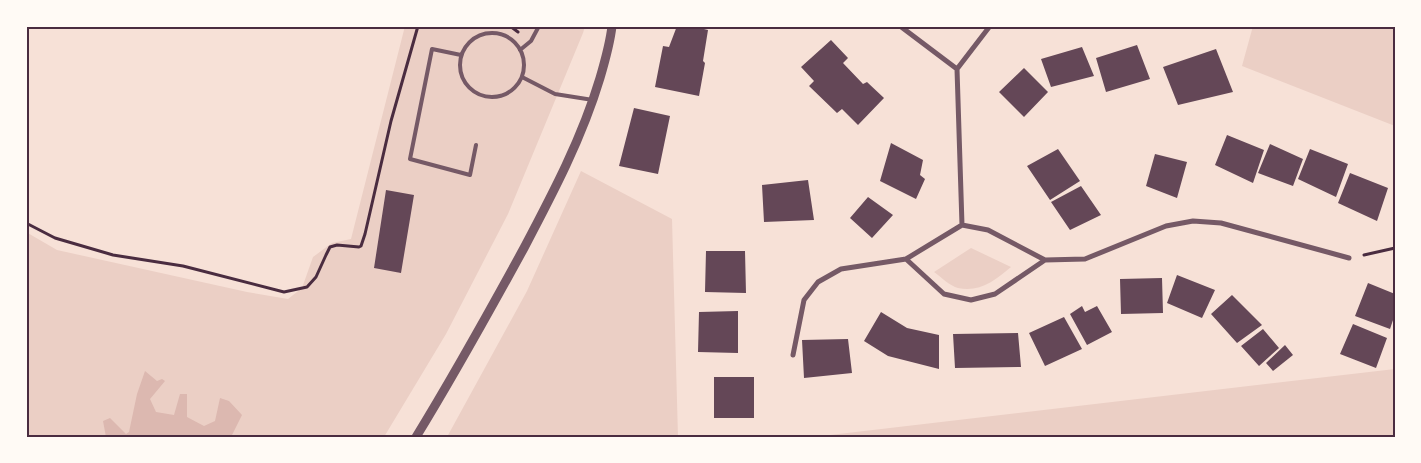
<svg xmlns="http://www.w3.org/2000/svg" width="1421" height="463" font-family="Poppins,sans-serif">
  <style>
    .green { fill: #ebcfc5 }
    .water { fill: #dcb8b0 }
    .building { fill: #644757 }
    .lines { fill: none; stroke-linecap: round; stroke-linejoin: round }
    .path { stroke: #4a2c40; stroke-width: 3 }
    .service { stroke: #755966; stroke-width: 4 }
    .minor { stroke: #755966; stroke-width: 5 }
    .tertiary { stroke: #755966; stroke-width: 9 }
    .neatline { fill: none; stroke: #4a2c40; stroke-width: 2 }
  </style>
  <rect width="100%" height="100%" fill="#f7e1d7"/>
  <path class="green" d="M 405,26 L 585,26 L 583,33 L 508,214 L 446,334 L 384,437 L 26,437 L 26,232 L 57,250 L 247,292 L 288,299 L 302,288 L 313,257 L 332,243 L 351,239 Z
    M 1253,26 L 1395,26 L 1395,126 L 1242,66 Z
    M 581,171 L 672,219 L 678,437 L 447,437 L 527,291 Z
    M 971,248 L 1011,267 C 996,280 979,293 958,288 C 950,286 941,277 934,272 Z
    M 1395,369 L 1395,437 L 813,437 Z"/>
  <path class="water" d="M 145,371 L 157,381 L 162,379 L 165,381 L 150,399 L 156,412 L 174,415 L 180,394 L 187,394 L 187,417 L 204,426 L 215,421 L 220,398 L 229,401 L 242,415 L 231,437 L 106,437 L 103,421 L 110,418 L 126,434 L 129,432 L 137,394 Z"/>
  <path class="building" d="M 677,26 L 692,26 L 708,30 L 703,61 L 705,63 L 699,96 L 655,87 L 663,46 L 669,47 Z
    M 831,40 L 848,58 L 843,63 L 863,84 L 867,82 L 884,98 L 858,125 L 842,109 L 837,113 L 809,86 L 814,81 L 801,67 Z
    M 1137,45 L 1150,79 L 1106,92 L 1096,58 Z
    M 1082,47 L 1094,76 L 1051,87 L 1041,59 Z
    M 1216,49 L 1233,92 L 1178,105 L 1163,67 Z
    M 1024,68 L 1048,92 L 1024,117 L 999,92 Z
    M 634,108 L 670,116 L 658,174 L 619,166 Z
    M 1227,135 L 1264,150 L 1253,183 L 1215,165 Z
    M 891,143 L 923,160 L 920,175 L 925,179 L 916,199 L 880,181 Z
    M 1270,144 L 1303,159 L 1293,186 L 1258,173 Z
    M 1058,149 L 1080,181 L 1050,200 L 1027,166 Z
    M 1310,149 L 1348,164 L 1336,197 L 1298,179 Z
    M 1155,154 L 1187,162 L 1177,198 L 1146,186 Z
    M 1350,173 L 1388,188 L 1377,221 L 1338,203 Z
    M 808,180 L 814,220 L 764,222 L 762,185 Z
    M 1081,186 L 1101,215 L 1070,230 L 1051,202 Z
    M 386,190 L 414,195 L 401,273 L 374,268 Z
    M 868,197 L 893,215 L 872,238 L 850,218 Z
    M 706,251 L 745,251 L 746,293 L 705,292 Z
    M 1177,275 L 1215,290 L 1202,318 L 1167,303 Z
    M 1162,278 L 1163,313 L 1121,314 L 1120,279 Z
    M 1368,283 L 1395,294 L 1395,314 L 1390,329 L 1355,316 Z
    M 1232,295 L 1262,325 L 1237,343 L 1211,314 Z
    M 1082,306 L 1085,312 L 1097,306 L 1112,332 L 1087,345 L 1070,314 Z
    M 738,311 L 738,353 L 698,352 L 699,312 Z
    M 881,312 L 907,328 L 939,335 L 939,369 L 888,356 L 864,341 Z
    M 1064,317 L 1082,349 L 1045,366 L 1029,333 Z
    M 1353,324 L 1387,338 L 1376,368 L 1340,354 Z
    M 1263,329 L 1279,348 L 1259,366 L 1241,346 Z
    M 1018,333 L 1021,367 L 955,368 L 953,334 Z
    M 848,339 L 852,373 L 804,378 L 802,340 Z
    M 1285,345 L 1293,355 L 1273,371 L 1266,363 Z
    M 714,377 L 754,377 L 754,418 L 714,418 Z"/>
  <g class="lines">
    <path class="path" d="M 510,26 L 518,32
      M 26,223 L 55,238 L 113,255 L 183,266 L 284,292 L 307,287 L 316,277 L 326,255 L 330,247 L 337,245 L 359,247 L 361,246 L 365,234 L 391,121 L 418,26
      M 1364,255 L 1395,248"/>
    <path class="service" d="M460 65a32 32 0 1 1 64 0a32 32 0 1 1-64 0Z
      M 520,50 L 531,41 L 539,26
      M 461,55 L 432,49 L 410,159 L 470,175 L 476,145
      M 522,77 L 555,94 L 593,100"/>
    <path class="minor" d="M 900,26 L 957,69
      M 962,225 L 957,69 L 990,26
      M 906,259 L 944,294 L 971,300 L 995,294 L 1045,260
      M 793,355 L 804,300 L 818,282 L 841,269 L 906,259 L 962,225 L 988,230 L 1045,260 L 1085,259 L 1166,226 L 1193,221 L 1221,223 L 1349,258"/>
    <path class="tertiary" d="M 416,437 C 454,375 489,312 524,248 C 553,193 582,138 600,78 C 605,61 610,44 612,26"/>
  </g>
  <rect width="1421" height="463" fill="none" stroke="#fffaf5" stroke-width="55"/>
  <rect x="28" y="28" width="1366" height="408" class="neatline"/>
</svg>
